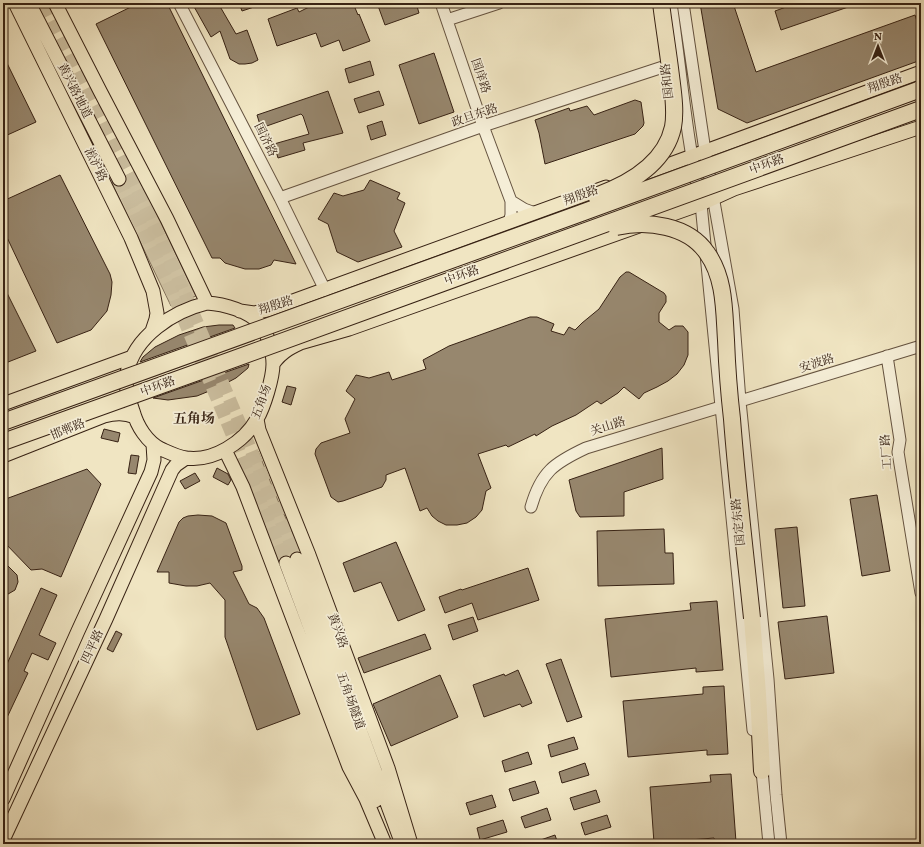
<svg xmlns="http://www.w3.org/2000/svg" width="924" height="847" font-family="Vollkorn,'Noto Serif SC',serif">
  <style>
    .green { fill: #d1c4a4; stroke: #84735c }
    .building { fill: #97876e; stroke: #372214 }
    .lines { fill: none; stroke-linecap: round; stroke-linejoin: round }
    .major-tunnel { stroke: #cbbe9f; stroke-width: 13; stroke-dasharray: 13 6; stroke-linecap: butt }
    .minor-casing { stroke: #655340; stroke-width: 13 }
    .major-casing { stroke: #372214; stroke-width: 15 }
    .highway-casing { stroke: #372214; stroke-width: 18 }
    .minor { stroke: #f5eed7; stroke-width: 11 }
    .major { stroke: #f0e5c2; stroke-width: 13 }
    .highway { stroke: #f0e5c2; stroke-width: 16 }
    .highway-bridge-casing { stroke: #372214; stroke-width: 18; stroke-linecap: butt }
    .highway-bridge { stroke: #f0e5c2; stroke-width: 16 }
    .labels { text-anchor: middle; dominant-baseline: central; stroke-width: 3.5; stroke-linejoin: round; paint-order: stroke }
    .street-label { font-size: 12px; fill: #372214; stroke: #f5eed7 }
    .quarter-label { font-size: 14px; font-weight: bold; fill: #372214; stroke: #f5eed7 }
  </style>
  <rect width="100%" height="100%" fill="#f0e5c2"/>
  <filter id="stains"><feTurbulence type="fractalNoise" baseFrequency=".005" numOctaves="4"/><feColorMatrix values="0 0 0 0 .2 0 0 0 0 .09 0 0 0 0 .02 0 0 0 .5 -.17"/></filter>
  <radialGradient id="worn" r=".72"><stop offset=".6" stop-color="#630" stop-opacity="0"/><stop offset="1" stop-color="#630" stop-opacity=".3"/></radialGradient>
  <path class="green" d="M 136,171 L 196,296 L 171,306 L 112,183 Z
    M 258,451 L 281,508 L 302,553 L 277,562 L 238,461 Z"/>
  <path class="building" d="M 139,3 L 167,3 L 296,264 L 274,260 L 271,265 L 259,269 L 245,269 L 225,263 L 220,258 L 212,258 L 96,24 Z
    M 192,3 L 218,3 L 236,34 L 247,30 L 258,60 L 252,63 L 245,64 L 239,64 L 230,59 L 220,31 L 211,37 Z
    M 239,3 L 262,3 L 263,4 L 242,11 Z
    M 317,3 L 353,3 L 358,15 L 359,14 L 370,41 L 343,51 L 339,40 L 321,47 L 316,33 L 277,46 L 268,19 L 297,8 L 299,12 Z
    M 377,3 L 416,3 L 419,13 L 385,25 Z
    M 700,3 L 733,3 L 756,72 L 915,15 L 921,34 L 921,60 L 747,123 L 718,109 Z
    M 797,3 L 857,3 L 857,4 L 781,30 L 775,11 Z
    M 434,53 L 454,112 L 419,124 L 399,65 Z
    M 3,55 L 36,122 L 3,137 Z
    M 370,61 L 374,75 L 349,83 L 345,69 Z
    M 328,91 L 343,133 L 303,143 L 305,150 L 278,158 L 274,144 L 309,134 L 303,116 L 301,114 L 261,128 L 257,115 Z
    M 379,91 L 384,105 L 359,113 L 354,99 Z
    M 635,100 L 641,102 L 644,123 L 643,126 L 635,134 L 545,164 L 539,133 L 535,120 L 569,108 L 570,111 L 587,106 L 594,115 Z
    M 382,121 L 386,135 L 371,140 L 367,126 Z
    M 60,175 L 110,274 L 112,282 L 111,295 L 107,311 L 91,330 L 57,343 L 3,229 L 3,201 Z
    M 370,180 L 400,193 L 397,199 L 405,203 L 394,231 L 402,247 L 358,262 L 337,252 L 328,224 L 318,219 L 334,193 L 343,196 L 364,190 Z
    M 626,272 L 629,272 L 664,293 L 666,296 L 666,302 L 659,313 L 659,322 L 669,330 L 675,326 L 683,326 L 688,332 L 688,355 L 684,365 L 677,374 L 668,381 L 657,387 L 644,393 L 639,399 L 624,387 L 618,393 L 601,404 L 597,401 L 576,415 L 552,426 L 536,436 L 535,434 L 508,447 L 506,445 L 478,454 L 491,488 L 486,491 L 482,510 L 476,517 L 467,523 L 457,525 L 446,525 L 438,521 L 432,516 L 427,508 L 420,511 L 405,468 L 386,475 L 386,480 L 382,487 L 343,501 L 338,502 L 331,497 L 315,454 L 316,449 L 321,443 L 350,433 L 345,419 L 355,399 L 346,391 L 356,375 L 369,378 L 389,372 L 392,380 L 426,369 L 423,360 L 449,346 L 530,317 L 537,317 L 554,324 L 551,331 L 564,335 L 569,327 L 575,330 L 582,323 L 599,309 L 620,277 Z
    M 3,285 L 36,351 L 3,364 Z
    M 219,325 L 233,325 L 235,328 L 140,362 L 143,357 L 155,347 L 179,335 L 203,327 Z
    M 249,364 L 248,368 L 236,378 L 219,387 L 197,396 L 168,400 L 153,398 Z
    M 287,386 L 296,388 L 291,405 L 282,402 Z
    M 104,429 L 120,433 L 118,442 L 101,438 Z
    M 662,448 L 663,479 L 624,492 L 624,516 L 580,517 L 576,511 L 569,480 Z
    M 131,455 L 139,456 L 136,474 L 128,473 Z
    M 217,468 L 228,474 L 231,480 L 228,485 L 213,477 Z
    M 87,469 L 101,484 L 61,577 L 42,569 L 31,570 L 3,541 L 3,500 Z
    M 195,473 L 200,481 L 185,489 L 180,481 Z
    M 877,495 L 890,571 L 862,576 L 850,499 Z
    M 198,515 L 212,516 L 226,523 L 242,566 L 242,570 L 233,572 L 249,604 L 257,608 L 264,618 L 300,714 L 257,730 L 225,637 L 225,600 L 210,583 L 197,586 L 186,586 L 169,583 L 169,572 L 157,572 L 179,522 L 183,518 L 188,516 Z
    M 797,527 L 805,606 L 783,608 L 775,529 Z
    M 664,529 L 665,553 L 673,553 L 674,584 L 598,586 L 597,531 Z
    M 396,542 L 425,610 L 398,621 L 381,582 L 354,592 L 343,563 Z
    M 3,561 L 17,575 L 18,582 L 15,590 L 3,597 Z
    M 528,568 L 539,600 L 478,620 L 472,603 L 445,613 L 439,597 L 461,589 L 462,590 Z
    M 41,588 L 57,595 L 39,635 L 56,643 L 48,660 L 32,653 L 24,671 L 28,673 L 3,726 L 3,666 L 5,663 L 7,664 Z
    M 717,601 L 723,670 L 696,672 L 696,668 L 611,677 L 605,619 L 691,610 L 690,603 Z
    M 827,616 L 834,673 L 785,679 L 778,622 Z
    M 473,617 L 478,631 L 453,640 L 448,625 Z
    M 116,631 L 122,634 L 113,652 L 107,649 Z
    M 425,634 L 431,649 L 364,673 L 358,658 Z
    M 561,659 L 582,717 L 567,722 L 546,664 Z
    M 518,670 L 532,703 L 522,707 L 520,704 L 484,717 L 473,685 L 504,674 L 505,676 Z
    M 440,675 L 458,717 L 391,746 L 373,704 Z
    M 724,686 L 728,754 L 707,755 L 707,750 L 628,757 L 623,701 L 703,694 L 703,687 Z
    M 574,737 L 578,749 L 551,757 L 548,745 Z
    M 528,752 L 532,764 L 505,772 L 502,761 Z
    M 585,763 L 589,775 L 562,783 L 559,772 Z
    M 731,774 L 736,842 L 715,843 L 714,838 L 654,843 L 650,787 L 711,782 L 710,775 Z
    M 535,781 L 539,793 L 513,801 L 509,789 Z
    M 596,790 L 600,802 L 574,810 L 570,798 Z
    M 492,795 L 496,807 L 470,815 L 466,803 Z
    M 547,808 L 551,820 L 525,828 L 521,817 Z
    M 607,815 L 611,827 L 585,835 L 581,823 Z
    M 503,820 L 507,832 L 480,840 L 477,828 Z
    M 555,835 L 558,844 L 532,844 L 532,843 Z"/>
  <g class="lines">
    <path class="major-tunnel" d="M 45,3 L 130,174 L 177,275 L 297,559
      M 119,179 L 169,284 L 286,563"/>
    <defs>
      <path id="minor" d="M 179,3 L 280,198 L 325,290
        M 441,3 L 483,126 L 511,201 L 511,215 L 509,222
        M 671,3 C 681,70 686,137 701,204 L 753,730
        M 683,3 L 705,151 L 733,309 L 740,401 L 768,679 L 776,795 L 781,844
        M 447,20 L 499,3
        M 280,198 L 483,126 L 675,63
        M 511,201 L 524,209 L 535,213
        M 887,356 L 900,440 L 898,452 L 921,593
        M 531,507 C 541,472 554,463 586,448 L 921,346
        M 760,766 L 762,771 L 769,844"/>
      <path id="major" d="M 15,3 L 131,238 L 153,291 L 157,313 L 156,319 L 152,331
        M 29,3 L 119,179
        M 55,3 L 100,91 L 167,219 L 207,303
        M 643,174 L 921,72
        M 207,303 C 224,304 249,311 260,324 C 268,334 273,352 273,364 C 273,378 264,407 257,419 C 244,442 213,462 186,458 C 178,457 168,452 161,449 C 147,442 137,426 133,411 C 129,399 124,386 127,373 C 134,336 174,311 207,303 Z
        M 240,311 L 254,313 L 268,310 L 606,187
        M 300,343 L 349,329 L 701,204 L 734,189 L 921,127
        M 273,364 C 282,351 293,346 307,340
        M 3,404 L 132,357
        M 257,419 L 259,430 L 309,555 L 388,768 L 411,844
        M 225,450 L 243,487 L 349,767 L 366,799 L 385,844
        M 3,456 L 104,416 C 116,413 124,413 135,417
        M 297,559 L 402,844
        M 286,563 L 375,801
        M 3,799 L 78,631 L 151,472 L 154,460 L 153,444
        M 3,840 L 106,619 L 172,470 L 176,465 L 186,458"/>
      <path id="highway" d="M 752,618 L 758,694 L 762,771"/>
    </defs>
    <use href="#minor" class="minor-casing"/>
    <use href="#major" class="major-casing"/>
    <use href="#highway" class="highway-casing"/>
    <use href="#minor" class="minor"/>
    <use href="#major" class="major"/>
    <use href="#highway" class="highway"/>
    <defs>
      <path id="highway-bridge" d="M 596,196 C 629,184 665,164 673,127 C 676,111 673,92 671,76 C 668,51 664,27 661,3
        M 616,227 C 647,220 688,225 707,253 C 725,278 724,310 726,340 C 727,366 729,393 732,419 C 737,485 745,551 752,618
        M 3,422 L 573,216 L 918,90
        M 3,442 L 234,359 L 921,109"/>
    </defs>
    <use href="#highway-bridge" class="highway-bridge-casing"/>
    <use href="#highway-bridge" class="highway-bridge"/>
  </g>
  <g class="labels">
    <g class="street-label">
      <text transform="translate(480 76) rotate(71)">国庠路</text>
      <text transform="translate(668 81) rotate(-96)">国和路</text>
      <text transform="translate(885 84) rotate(-19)">翔殷路</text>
      <text transform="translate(74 91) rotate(63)">黄兴路地道</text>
      <text transform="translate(475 116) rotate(-19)">政旦东路</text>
      <text transform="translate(265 140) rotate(63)">国济路</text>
      <text transform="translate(95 165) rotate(64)">淞沪路</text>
      <text transform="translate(767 165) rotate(-20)">中环路</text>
      <text transform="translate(581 196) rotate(-20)">翔殷路</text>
      <text transform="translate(462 276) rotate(-20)">中环路</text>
      <text transform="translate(276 306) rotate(-17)">翔殷路</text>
      <text transform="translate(817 364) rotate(-17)">安波路</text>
      <text transform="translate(158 387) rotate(-20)">中环路</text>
      <text transform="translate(262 402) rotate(-70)">五角场</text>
      <text transform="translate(608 427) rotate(-18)">关山路</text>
      <text transform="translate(68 430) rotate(-22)">邯郸路</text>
      <text transform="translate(887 452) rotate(-94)">工厂路</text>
      <text transform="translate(739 522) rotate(-96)">国定东路</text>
      <text transform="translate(337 631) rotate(70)">黄兴路</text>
      <text transform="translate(93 647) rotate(-65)">四平路</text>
      <text transform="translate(350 701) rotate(70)">五角场隧道</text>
    </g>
    <g class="quarter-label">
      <text x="194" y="419">五角场</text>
    </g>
  </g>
  <rect width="924" height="847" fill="none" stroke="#f0e5c2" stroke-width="16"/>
  <rect x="4" y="4" width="916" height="839" fill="none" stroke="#372214" stroke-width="2"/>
  <rect x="8" y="8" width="908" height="831" fill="none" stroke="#372214"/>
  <g transform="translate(878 46)" stroke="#f5eed7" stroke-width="3" paint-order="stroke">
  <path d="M0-3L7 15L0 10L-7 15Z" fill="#372214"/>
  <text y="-6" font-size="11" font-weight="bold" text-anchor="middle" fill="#372214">N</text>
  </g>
  <rect width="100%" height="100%" filter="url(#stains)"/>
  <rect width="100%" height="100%" fill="url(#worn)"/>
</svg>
